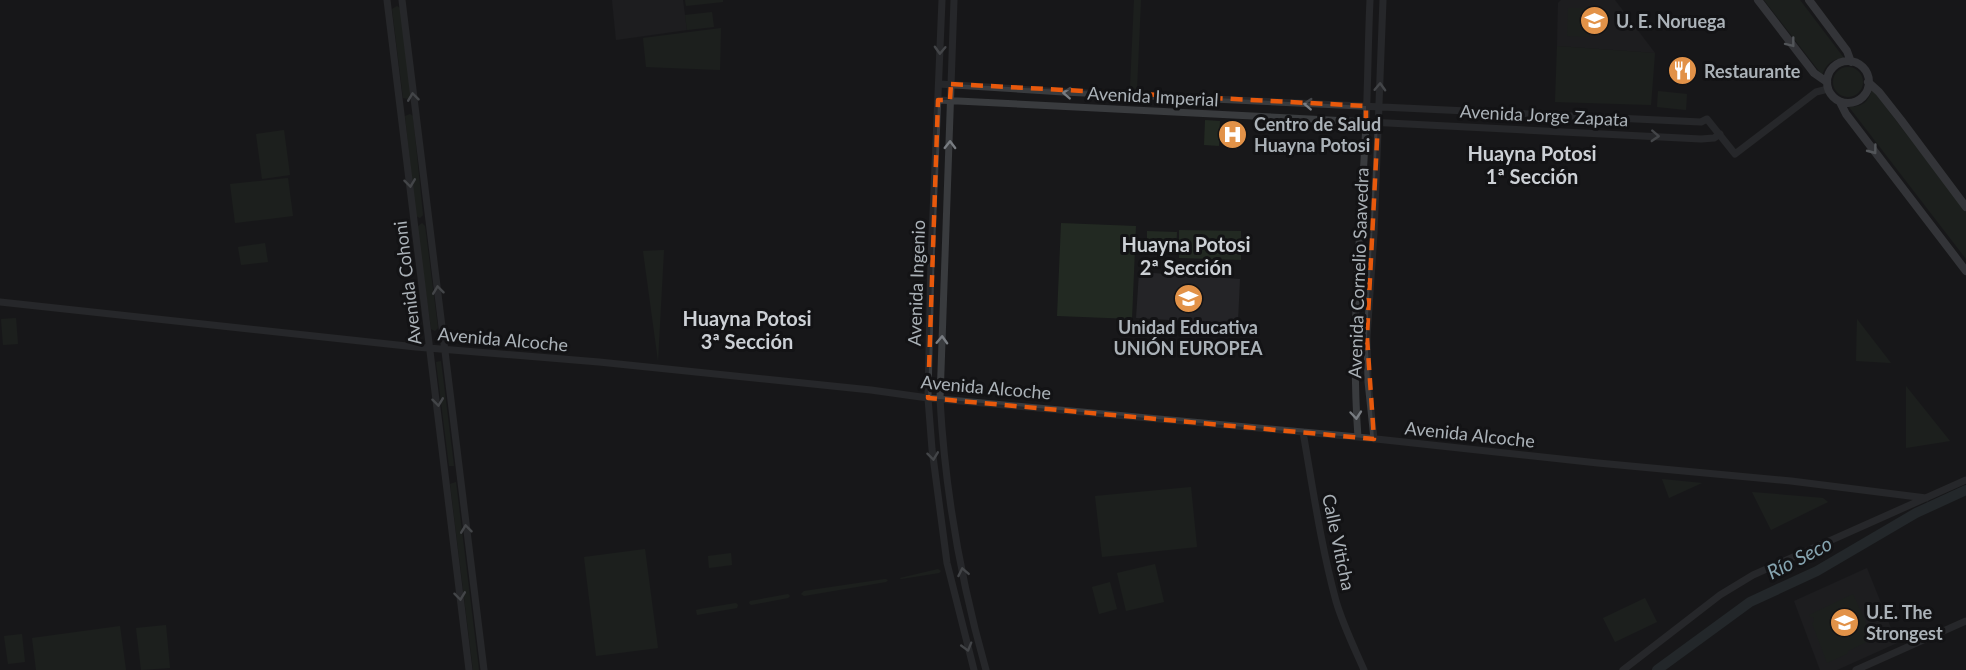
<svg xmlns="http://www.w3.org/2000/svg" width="1966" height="670" font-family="Lato,sans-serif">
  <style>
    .built { fill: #242427 }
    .green { fill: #222922 }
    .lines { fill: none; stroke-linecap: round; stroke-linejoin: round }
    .river { stroke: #313b3f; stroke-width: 10 }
    .minor { stroke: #393b3e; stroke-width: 7 }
    .major { stroke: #55585d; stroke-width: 8 }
    .oneway { stroke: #9aa0a6 }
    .oneway2 { stroke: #787c81 }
    .marked { fill: none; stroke: #e8590c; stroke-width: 4.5; stroke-dasharray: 12 8; stroke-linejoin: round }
    .labels { text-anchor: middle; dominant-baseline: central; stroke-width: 6; stroke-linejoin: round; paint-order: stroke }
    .poi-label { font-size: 18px; font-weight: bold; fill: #abb2b8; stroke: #131315; text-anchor: start }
    .street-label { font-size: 18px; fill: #abb2b8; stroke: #131315 }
    .neighbourhood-label { font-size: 20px; font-weight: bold; fill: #ccd0d5; stroke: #131315 }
    .water-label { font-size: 20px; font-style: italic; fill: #86a4b0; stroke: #131315 }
  </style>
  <rect width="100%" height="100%" fill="#18181a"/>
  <path class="built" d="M 612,0 L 683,0 L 687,30 L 616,40 Z
    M 1561,0 L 1615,0 L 1655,53 L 1557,46 L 1558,3 Z
    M 1139,272 L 1240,279 L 1238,322 L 1236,324 L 1136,318 Z
    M 1867,568 L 1897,643 L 1837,670 L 1820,670 L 1794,601 Z"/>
  <path class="green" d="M 685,0 L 723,0 L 723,2 L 686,6 Z
    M 1134,0 L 1141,0 L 1137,89 L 1130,88 Z
    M 1764,0 L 1800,0 L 1844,58 C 1832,59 1826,64 1822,75 Z
    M 397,6 L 400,8 L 411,97 L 409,99 L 403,98 L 392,9 Z
    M 1568,8 L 1590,8 L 1589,37 L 1567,36 Z
    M 712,12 L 714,27 L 687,30 L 685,15 Z
    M 721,28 L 720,70 L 646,67 L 643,38 Z
    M 1557,46 L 1655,53 L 1651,105 L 1555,102 Z
    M1833 82a15 15 0 1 1 30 0a15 15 0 1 1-30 0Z
    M 1872,89 L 1966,212 L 1966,259 L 1849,107 C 1862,107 1869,102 1872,89 Z
    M 1658,91 L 1687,94 L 1686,110 L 1657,107 Z
    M 410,114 L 413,116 L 423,215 L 420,218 L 416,216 L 405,116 Z
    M 1205,120 L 1220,121 L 1219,146 L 1204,145 Z
    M 284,130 L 290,175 L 262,179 L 256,134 Z
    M 288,178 L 293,216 L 235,223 L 230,184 Z
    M 422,223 L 425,226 L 438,328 L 435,331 L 431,329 L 417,227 Z
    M 1061,223 L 1136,226 L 1132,319 L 1057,316 Z
    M 1179,230 L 1241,231 L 1241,260 L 1179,258 Z
    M 1147,231 L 1177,232 L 1176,252 L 1147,251 Z
    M 265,243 L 268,262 L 241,265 L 238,247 Z
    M 664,250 L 658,361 L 643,251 Z
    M 16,318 L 18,344 L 3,345 L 1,319 Z
    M 1857,319 L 1891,363 L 1856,361 Z
    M 441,361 L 454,466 L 449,466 L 436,362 Z
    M 1906,386 L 1950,441 L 1906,448 Z
    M 1662,479 L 1702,483 L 1669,498 Z
    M 456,482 L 479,670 L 473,670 L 450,484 Z
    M 1191,487 L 1197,547 L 1102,557 L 1095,496 Z
    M 1752,492 L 1823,498 L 1828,502 L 1771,530 Z
    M 645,549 L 658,648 L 596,656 L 584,557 Z
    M 731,553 L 732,565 L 709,568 L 708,556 Z
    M 1155,564 L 1164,602 L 1126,611 L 1117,573 Z
    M 938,569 L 941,571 L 939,573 L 901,579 L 900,578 Z
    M 885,579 L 888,580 L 886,582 L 804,596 L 801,594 L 804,591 Z
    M 1110,582 L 1117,609 L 1099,614 L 1092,587 Z
    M 788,594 L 790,596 L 788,598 L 751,605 L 749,603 L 750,601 Z
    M 1853,594 L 1873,639 L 1848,651 L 1847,654 L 1827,663 L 1812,623 L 1814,622 L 1813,617 L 1810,617 L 1809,615 Z
    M 1645,598 L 1657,622 L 1615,642 L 1603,618 Z
    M 736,603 L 738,605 L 737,608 L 697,615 L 696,610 L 700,609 Z
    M 166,625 L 170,668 L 141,670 L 136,628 Z
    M 120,626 L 126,670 L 36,670 L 32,638 Z
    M 22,634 L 25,662 L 8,664 L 4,636 Z"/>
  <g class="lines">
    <path class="river" d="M 1657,670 L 1750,602 L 1817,571 L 1916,513 L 1966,490"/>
    <path class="minor" d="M 387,0 L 469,670
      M 402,0 L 484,670
      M 942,0 L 931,261 L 928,398 L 932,449 L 947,563 L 974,670
      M 954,0 L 940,399 C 945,490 961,582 986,670
      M 939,84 L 1063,92 L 1701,122 L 1707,119 L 1735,154 L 1816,92 L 1828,89
      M 938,100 L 1701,139 L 1714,138 L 1720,134
      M 0,302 L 416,347 L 599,362 L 871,390 L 928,398 L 1358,437 L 1598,463 L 1791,481 L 1926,498
      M 1303,432 C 1313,489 1321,546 1336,601 C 1343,625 1354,647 1364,670
      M 1358,437 C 1350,330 1361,229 1366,123 C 1368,82 1368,41 1370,0
      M 1374,439 L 1368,382 L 1367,337 L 1374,233 L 1383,0
      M 1623,670 L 1720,595 L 1753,575 L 1966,480
      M 1856,670 L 1966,621"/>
    <path class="major" d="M 1758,0 L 1814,73 L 1827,82
      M 1809,0 L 1847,51 L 1851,62
      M1827 82a21 21 0 1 1 42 0a21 21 0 1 1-42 0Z
      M 1868,82 L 1879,92 L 1901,120 L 1966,207
      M 1840,102 L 1846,114 L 1966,271"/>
  </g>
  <defs><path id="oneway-chevron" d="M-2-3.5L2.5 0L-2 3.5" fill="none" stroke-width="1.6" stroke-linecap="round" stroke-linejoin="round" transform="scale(1.5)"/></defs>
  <g class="oneway">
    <use href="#oneway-chevron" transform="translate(1791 43) rotate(52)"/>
    <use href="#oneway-chevron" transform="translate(1873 150) rotate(53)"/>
  </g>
  <g class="oneway2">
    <use href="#oneway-chevron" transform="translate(940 50) rotate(92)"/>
    <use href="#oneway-chevron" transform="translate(1380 87) rotate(-88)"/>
    <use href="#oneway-chevron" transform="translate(1067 93) rotate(-177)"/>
    <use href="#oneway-chevron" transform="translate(413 97) rotate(-97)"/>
    <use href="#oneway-chevron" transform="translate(1308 104) rotate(-177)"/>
    <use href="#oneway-chevron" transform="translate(1655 136) rotate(3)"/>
    <use href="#oneway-chevron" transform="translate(950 145) rotate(-89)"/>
    <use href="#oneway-chevron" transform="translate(410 183) rotate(83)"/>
    <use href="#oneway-chevron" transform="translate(438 290) rotate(-97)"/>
    <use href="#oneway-chevron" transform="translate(942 340) rotate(-88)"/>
    <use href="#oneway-chevron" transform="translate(438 402) rotate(83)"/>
    <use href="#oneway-chevron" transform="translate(1356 415) rotate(85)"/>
    <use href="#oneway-chevron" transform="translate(933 456) rotate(83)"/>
    <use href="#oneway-chevron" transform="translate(466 529) rotate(-97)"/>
    <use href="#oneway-chevron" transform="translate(963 572) rotate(-101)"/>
    <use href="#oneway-chevron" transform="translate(460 596) rotate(83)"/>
    <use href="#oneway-chevron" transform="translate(967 647) rotate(74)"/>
  </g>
  <path d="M0 0H1966V670H0ZM 951,84 L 1366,106 L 1366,122 L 1378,122 L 1367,337 L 1374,439 L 928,398 L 938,100 L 950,100 Z" fill="#18181a" fill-opacity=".55" fill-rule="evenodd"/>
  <path class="marked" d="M 951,84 L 1366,106 L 1366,122 L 1378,122 L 1367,337 L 1374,439 L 928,398 L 938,100 L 950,100 Z"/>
  <defs>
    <symbol id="school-disc" viewBox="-11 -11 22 22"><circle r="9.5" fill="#e29248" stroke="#131315"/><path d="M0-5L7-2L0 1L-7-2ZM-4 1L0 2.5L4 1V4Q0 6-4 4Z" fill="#fff"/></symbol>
    <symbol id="restaurant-disc" viewBox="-11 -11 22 22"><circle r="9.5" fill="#e29248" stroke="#131315"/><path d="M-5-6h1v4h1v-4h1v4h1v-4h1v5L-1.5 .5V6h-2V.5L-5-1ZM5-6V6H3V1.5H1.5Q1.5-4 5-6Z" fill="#fff"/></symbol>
    <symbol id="hospital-disc" viewBox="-11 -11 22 22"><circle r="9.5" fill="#e29248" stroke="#131315"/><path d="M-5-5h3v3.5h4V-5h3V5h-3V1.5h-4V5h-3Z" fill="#fff"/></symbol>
  </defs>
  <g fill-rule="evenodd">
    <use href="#school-disc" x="1578" y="4" width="33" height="33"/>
    <use href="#restaurant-disc" x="1666" y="54" width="33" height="33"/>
    <use href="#hospital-disc" x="1216" y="118" width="33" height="33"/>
    <use href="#school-disc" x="1172" y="282" width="33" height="33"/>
    <use href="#school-disc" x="1828" y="606" width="33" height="33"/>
  </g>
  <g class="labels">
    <g class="poi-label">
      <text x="1616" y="21">U. E. Noruega</text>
      <text x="1704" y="71">Restaurante</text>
      <text x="1254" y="124">Centro de Salud<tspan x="1254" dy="21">Huayna Potosi</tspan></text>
      <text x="1188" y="327" text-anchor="middle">Unidad Educativa<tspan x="1188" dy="21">UNIÓN EUROPEA</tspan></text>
      <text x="1866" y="612">U.E. The<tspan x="1866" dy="21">Strongest</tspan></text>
    </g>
    <g class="street-label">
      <text transform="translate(1153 96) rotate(3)">Avenida Imperial</text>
      <text transform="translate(1544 115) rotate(3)">Avenida Jorge Zapata</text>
      <text transform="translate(1358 273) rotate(-88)">Avenida Cornelio Saavedra</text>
      <text transform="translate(407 283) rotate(-97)">Avenida Cohoni</text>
      <text transform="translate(916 283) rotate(-88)">Avenida Ingenio</text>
      <text transform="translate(503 339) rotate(5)">Avenida Alcoche</text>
      <text transform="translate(986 387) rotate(5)">Avenida Alcoche</text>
      <text transform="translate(1470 434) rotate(6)">Avenida Alcoche</text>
      <text transform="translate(1339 542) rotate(78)">Calle Viticha</text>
    </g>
    <g class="neighbourhood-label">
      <text x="1532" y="153">Huayna Potosi<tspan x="1532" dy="23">1ª Sección</tspan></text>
      <text x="1186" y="244">Huayna Potosi<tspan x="1186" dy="23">2ª Sección</tspan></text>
      <text x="747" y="318">Huayna Potosi<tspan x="747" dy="23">3ª Sección</tspan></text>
    </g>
    <g class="water-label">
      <text transform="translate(1799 557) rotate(-27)">Río Seco</text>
    </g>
  </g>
</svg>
